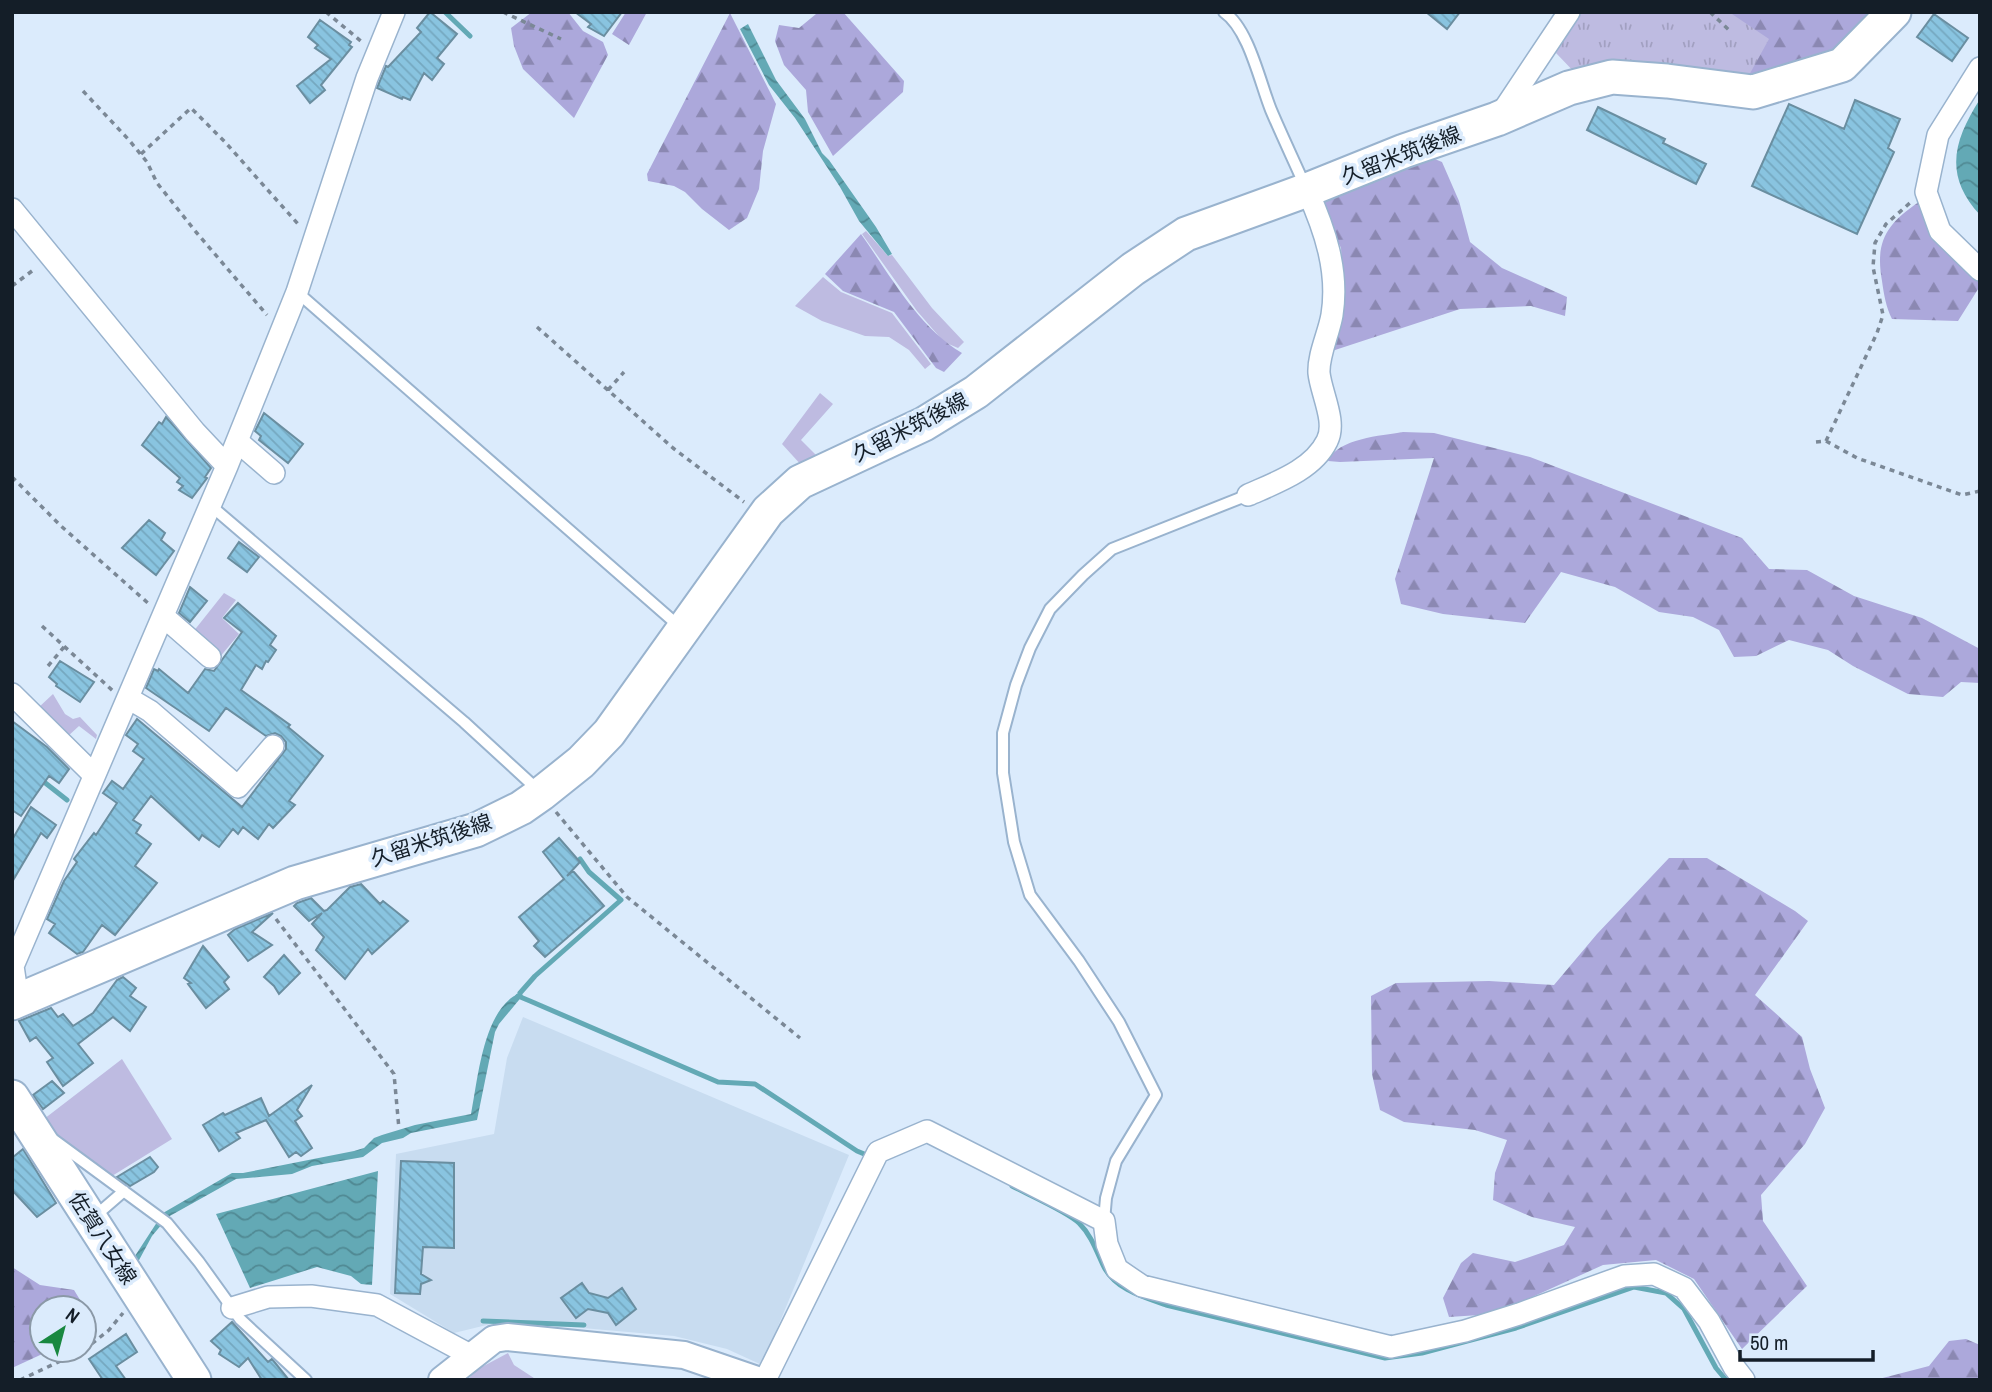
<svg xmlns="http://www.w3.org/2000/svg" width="1992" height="1392" font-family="'Archivo Narrow','Noto Sans JP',sans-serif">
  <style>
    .built { fill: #c8dcf0 }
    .green { fill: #bebbe1 }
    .forest { fill: url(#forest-firs) }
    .park { fill: url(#park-tufts) }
    .water { fill: url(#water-waves) }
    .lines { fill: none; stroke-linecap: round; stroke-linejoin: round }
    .stream { stroke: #63a9b5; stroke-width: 5 }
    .building { fill: url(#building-back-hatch); stroke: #6a8ea0; stroke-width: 2 }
    .service-casing { stroke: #99b3ce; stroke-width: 14 }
    .minor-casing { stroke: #99b3ce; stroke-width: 24 }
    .tertiary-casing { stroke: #99b3ce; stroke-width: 30 }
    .primary-casing { stroke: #99b3ce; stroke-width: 37 }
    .path { stroke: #7b8896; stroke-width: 3.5; stroke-dasharray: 5 5; stroke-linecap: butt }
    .service { stroke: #fff; stroke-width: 10 }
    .minor { stroke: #fff; stroke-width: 21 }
    .tertiary { stroke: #fff; stroke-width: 26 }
    .primary { stroke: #fff; stroke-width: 33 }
    .labels { text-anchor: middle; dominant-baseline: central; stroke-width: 7; stroke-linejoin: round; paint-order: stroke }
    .street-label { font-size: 21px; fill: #141e28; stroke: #dbebfc }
  </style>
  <defs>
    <pattern id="forest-firs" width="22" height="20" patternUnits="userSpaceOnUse" patternTransform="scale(1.75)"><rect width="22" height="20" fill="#aca8db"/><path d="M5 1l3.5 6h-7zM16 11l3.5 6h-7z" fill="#8b88b2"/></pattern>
    <pattern id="park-tufts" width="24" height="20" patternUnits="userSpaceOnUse" patternTransform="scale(1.75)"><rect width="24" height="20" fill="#bebbe1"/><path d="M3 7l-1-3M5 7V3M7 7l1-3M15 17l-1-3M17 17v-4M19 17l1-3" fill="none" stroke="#a2a0c1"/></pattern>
    <pattern id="water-waves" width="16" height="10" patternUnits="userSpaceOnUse" patternTransform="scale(1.75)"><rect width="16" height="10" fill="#63a9b5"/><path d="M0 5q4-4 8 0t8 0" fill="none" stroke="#508993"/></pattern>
    <pattern id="building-back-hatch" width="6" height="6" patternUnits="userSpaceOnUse" patternTransform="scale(1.75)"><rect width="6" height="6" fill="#89c4e0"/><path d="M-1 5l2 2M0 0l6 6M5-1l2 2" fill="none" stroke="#75a8c0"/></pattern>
  </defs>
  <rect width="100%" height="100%" fill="#dbebfc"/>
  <path class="built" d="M 523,1017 L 849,1155 L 762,1365 L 727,1349 L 674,1336 L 503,1321 L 454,1333 L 390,1294 L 396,1154 L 494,1134 L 507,1058 Z"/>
  <path class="green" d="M 866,231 L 888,256 L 892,255 L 932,308 L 964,342 L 958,348 L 944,342 L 917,311 L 862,234 Z
    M 823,277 L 841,292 L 892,313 L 931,364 L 925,369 L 909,350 L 889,337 L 865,336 L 822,321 L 795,306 Z
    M 820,393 L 833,404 L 801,440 L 820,459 L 803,467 L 782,444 Z
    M 224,593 L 236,600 L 222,618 L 239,634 L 219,658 L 193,632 Z
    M 53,694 L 65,714 L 73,719 L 80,717 L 97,735 L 96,739 L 79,726 L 67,737 L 38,708 Z
    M 122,1059 L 172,1139 L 112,1176 L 53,1134 L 44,1119 Z
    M 508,1353 L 514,1365 L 537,1380 L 467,1380 L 478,1369 Z"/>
  <path class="forest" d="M 532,12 L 568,12 L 583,31 L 603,42 L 608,55 L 574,118 L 523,69 L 514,46 L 511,28 Z
    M 626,12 L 647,12 L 629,45 L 612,34 Z
    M 823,12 L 843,12 L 904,81 L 903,92 L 833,156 L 808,112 L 806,90 L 784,65 L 775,41 L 779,25 L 799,28 L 816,14 Z
    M 1728,12 L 1883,12 L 1826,64 L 1770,76 L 1747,75 L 1737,23 Z
    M 730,13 L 776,104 L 763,151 L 759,189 L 747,218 L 729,230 L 702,209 L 685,192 L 674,186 L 648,181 L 647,174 Z
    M 1425,155 L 1442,162 L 1459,201 L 1470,242 L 1502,268 L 1567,297 L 1565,316 L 1531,306 L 1460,309 L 1332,351 L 1344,306 L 1341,248 L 1317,198 Z
    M 1919,202 L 1980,280 L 1980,286 L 1958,321 L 1892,319 C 1886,307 1884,295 1882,281 C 1875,242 1886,224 1919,202 Z
    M 861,234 C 890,275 918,327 962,353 L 944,372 L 936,368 L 894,312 L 843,291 L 825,274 Z
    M 1403,432 L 1434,433 L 1530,457 L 1742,538 L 1769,569 L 1807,570 L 1854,596 L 1922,618 L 1980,649 L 1980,683 L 1961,682 L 1943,697 L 1908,694 L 1853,666 L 1828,650 L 1789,640 L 1756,656 L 1734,657 L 1719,630 L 1693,617 L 1659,612 L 1615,587 L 1561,572 L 1525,623 L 1443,614 L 1401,604 L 1395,579 L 1434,458 L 1340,462 L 1328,461 C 1338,438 1381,436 1403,432 Z
    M 1669,858 L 1707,858 L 1795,911 L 1808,921 L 1755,995 L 1802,1037 L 1810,1069 L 1825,1108 L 1805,1144 L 1761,1195 L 1763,1221 L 1807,1286 L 1742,1349 L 1694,1279 L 1656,1260 L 1603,1265 L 1495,1314 L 1449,1317 L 1443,1298 L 1461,1263 L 1473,1253 L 1515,1262 L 1564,1245 L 1575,1227 L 1532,1217 L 1493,1200 L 1495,1173 L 1507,1140 L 1475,1130 L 1404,1122 L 1380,1110 L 1372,1074 L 1371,996 L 1396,983 L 1489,981 L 1554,985 L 1597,934 Z
    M 12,1267 L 40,1285 L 74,1290 L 88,1313 L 84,1320 L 84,1308 L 42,1308 L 42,1350 L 51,1350 L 12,1368 Z
    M 1966,1339 L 1980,1345 L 1980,1380 L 1875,1380 L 1929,1366 L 1949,1341 Z"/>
  <path class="park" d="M 1574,12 L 1729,12 L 1769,39 L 1748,77 L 1703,74 L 1669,64 L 1614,59 L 1578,76 L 1556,53 L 1559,38 Z"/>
  <path class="water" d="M 748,24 L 776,80 L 805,119 L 822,153 L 829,160 L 876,227 L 892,254 L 888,256 L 859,221 L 840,187 L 795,118 L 769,85 L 740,29 Z
    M 1980,99 L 1980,215 C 1943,175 1954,140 1980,99 Z
    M 520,993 L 523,995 L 499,1024 L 495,1032 L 477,1120 L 411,1133 L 403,1138 L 382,1143 L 363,1157 L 312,1166 L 292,1174 L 236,1179 L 168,1217 L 152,1236 L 138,1262 L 133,1259 L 163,1213 L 232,1173 L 243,1173 L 354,1151 L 364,1148 L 374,1138 L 382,1135 L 415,1125 L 471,1114 C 478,1080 483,1008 520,993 Z
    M 378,1171 L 372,1285 L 361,1284 L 351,1276 L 317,1267 L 250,1288 L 216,1214 Z"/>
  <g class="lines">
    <path class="stream" d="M 445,12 L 470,36
      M 39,778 L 67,800
      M 520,993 L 535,976 L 621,900 L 589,872 L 580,859
      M 516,999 L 518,996 L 530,1001 L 718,1082 L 755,1084 L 857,1151 L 869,1156
      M 1012,1186 C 1027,1194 1068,1212 1079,1223 C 1091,1235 1096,1250 1103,1265 C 1114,1289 1143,1297 1166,1305 L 1385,1358 L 1422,1353 L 1516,1328 L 1634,1287 L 1666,1293 L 1684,1309 L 1716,1368 L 1726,1380
      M 483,1321 L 584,1325"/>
  </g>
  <path class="building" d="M 430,12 L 457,34 L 437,58 L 444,64 L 432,80 L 424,73 L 410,100 L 403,97 L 402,99 L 377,88 L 386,66 L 388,67 L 421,32 L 417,28 Z
    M 575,12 L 622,12 L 604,36 L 588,27 L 591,24 Z
    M 1426,12 L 1460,12 L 1447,29 Z
    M 1934,14 L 1968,38 L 1952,61 L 1917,37 Z
    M 320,20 L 351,42 L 349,45 L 352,47 L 321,85 L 325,90 L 310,103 L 297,86 L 331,59 L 315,48 L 318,45 L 308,37 Z
    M 1855,100 L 1900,119 L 1888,148 L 1894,152 L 1857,234 L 1752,186 L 1789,104 L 1844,129 Z
    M 1598,107 L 1665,139 L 1663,143 L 1706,164 L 1696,184 L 1587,130 Z
    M 264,413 L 303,444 L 288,463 L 259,440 L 261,436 L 255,431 Z
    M 166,417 L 211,468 L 205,477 L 207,478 L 192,498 L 179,490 L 183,486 L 177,482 L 180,478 L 142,445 L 159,422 L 162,424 Z
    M 149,520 L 165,533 L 161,540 L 174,551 L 156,575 L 122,548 Z
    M 239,542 L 259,557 L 247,572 L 228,558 Z
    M 190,587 L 207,601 L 190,622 L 179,613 Z
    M 238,603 L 276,636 L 270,645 L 276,650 L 268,662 L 266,661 L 262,669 L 256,665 L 241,690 L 290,725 L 288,727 L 323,756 L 289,801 L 295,805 L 273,828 L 269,824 L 258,839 L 243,827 L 238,834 L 233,829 L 219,847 L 202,835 L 199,840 L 151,796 L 133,820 L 141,825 L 136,833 L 151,844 L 135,866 L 157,883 L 115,935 L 102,925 L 83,952 L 77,954 L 49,933 L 55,924 L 47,919 L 64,881 L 77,862 L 74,859 L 94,833 L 96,835 L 115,806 L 117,803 L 103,793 L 112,781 L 123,789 L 144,759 L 133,751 L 138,744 L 126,735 L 137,719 L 242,807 L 286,749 L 286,742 L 281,736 L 275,733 L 266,736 L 226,708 L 209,731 L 146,688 L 154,669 L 158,671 L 159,669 L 188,693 L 205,669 L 214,671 L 242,632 L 224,618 Z
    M 60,661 L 94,682 L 80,702 L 56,686 L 57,684 L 49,677 Z
    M 12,721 L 47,747 L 69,769 L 59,783 L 49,776 L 21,816 L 12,810 Z
    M 31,807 L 56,825 L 47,838 L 41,833 L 12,882 L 12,840 Z
    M 559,838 L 580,862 L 567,876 L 573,871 L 604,906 L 545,957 L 534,946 L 539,941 L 519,917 L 564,879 L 543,852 Z
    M 361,884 L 380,904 L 383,901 L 408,921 L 372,954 L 368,949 L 345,979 L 316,950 L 324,937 L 312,924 L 322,913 L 309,921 L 294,906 L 297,903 L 311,898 L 324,911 L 327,910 L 350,887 Z
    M 273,913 L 252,932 L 272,945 L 248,961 L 228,935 L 235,929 Z
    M 203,946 L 229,977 L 224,982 L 229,989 L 206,1008 L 188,984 L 191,983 L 184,978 Z
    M 284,955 L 300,973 L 279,994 L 274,986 L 264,977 Z
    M 123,977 L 136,988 L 130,996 L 146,1007 L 130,1031 L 113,1017 L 78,1044 L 93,1063 L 63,1086 L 47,1062 L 53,1058 L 36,1037 L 30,1041 L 19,1021 L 51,1008 L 58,1017 L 63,1014 L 73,1026 L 93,1013 L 117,980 Z
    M 52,1081 L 64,1093 L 43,1109 L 33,1095 Z
    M 312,1085 L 297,1110 L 302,1116 L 295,1121 L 312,1148 L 301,1156 L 296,1152 L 289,1157 L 266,1120 L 236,1133 L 240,1138 L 219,1151 L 203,1125 L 223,1113 L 225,1115 L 261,1098 L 269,1116 Z
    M 23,1149 L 56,1203 L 37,1217 L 12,1190 L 12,1158 Z
    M 150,1157 L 158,1167 L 154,1172 L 130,1186 L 117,1177 Z
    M 401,1161 L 454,1163 L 454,1248 L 423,1247 L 421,1274 L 431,1280 L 421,1284 L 420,1294 L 395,1293 Z
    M 582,1283 L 589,1293 L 608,1298 L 622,1288 L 636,1309 L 616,1325 L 608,1313 L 588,1309 L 576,1318 L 561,1298 Z
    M 232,1322 L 268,1362 L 272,1359 L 289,1380 L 262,1380 L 248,1358 L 239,1367 L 219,1354 L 221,1350 L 211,1341 Z
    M 126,1334 L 137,1352 L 116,1366 L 126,1380 L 103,1380 L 89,1359 Z"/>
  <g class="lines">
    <defs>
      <path id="service" d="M 1224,12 C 1249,29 1260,83 1271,110 C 1282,136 1294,161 1305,186
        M 297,292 L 680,627
        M 210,505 L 464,722 L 538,790
        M 54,1140 L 167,1223 L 199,1262 L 240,1319 L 306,1380
        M 94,1217 L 124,1191
        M 1104,1221 L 1106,1198 L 1116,1161 L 1156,1095 L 1119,1022 L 1079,961 L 1030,895 L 1014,842 L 1003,773 L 1003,733 L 1016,685 L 1030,648 L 1050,609 L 1083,575 L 1112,549 L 1248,495"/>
      <path id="minor" d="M 1980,68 L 1938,135 L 1926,192 L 1940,231 L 1980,270
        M 1499,117 L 1569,12
        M 12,209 L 195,432 L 227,466
        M 237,441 L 274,473
        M 1248,495 C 1275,483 1313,470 1327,441 C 1337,422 1321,393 1319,373 C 1318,355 1329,333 1332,315 C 1339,271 1325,230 1307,190
        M 163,616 L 210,657
        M 12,694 L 94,775
        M 128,698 L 150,711 L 238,787 L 273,746
        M 18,1000 L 13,966 L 227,466 L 297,292 L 367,78 L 394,12
        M 232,1308 L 268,1297 L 311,1296 L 377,1305 L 472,1356
        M 765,1380 L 878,1152 L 927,1131 L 1104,1221 L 1107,1244 L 1117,1269 L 1142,1286 L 1391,1347 L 1465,1331 L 1519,1314 L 1624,1276 L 1654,1274 L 1684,1288 L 1709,1321 L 1734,1367 L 1744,1380"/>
      <path id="tertiary" d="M 442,1380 L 494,1339 L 507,1337 L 684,1355 L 757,1380"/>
      <path id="primary" d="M 12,1003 L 295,883 L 476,830 L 521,808 L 541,794 L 581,762 L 609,733 L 768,511 L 800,482 L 924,424 L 976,392 L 1133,269 L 1186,234 L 1307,190 L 1404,151 L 1497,119 L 1569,88 L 1612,77 L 1667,81 L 1753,92 L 1842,65 L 1894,12
        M 12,1097 L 194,1380"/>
    </defs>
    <use href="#service" class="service-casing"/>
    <use href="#minor" class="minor-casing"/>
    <use href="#tertiary" class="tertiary-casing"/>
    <use href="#primary" class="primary-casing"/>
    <path class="path" d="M 326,12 L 362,42
      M 503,12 L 561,39
      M 1710,12 L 1730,31
      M 83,91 L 129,140 L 147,162 L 157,183 L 196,232 L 267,315
      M 141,154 L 191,108 L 225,142 L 298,224
      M 12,286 L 36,268
      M 537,327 L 673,448 L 744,502
      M 608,390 L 624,372
      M 1826,441 L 1877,333 L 1883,315 L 1873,267 L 1875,243 L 1886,224 L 1911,202
      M 1816,442 L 1826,441 L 1857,458 L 1962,495 L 1980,491
      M 12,477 L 61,526 L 149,604
      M 42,626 L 113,691
      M 48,666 L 64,647
      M 556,812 L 627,897 L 800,1038
      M 276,919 L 394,1074 L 399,1129
      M 84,1350 L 109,1330 L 123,1313
      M 20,1380 L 84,1350"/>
    <use href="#service" class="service"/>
    <use href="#minor" class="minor"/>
    <use href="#tertiary" class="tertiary"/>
    <use href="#primary" class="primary"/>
  </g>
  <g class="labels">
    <g class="street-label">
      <text transform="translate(1401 155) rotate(-21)">久留米筑後線</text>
      <text transform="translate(910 427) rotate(-27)">久留米筑後線</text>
      <text transform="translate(431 840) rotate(-18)">久留米筑後線</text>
      <text transform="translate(103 1238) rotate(57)">佐賀八女線</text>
    </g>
  </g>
  <rect width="1992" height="1392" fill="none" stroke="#141e28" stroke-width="28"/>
  <g transform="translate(63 1329) rotate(36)"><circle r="33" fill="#dbebfc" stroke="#8b99a7" stroke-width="2"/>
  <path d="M0-5L12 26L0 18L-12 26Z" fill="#198840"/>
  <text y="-10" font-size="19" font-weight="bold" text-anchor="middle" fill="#141e28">N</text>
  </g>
  <path d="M1740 1350v10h133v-10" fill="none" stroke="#141e28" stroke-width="3.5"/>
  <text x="1750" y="1350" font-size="21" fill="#141e28" stroke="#dbebfc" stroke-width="5" paint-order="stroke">50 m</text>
</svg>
